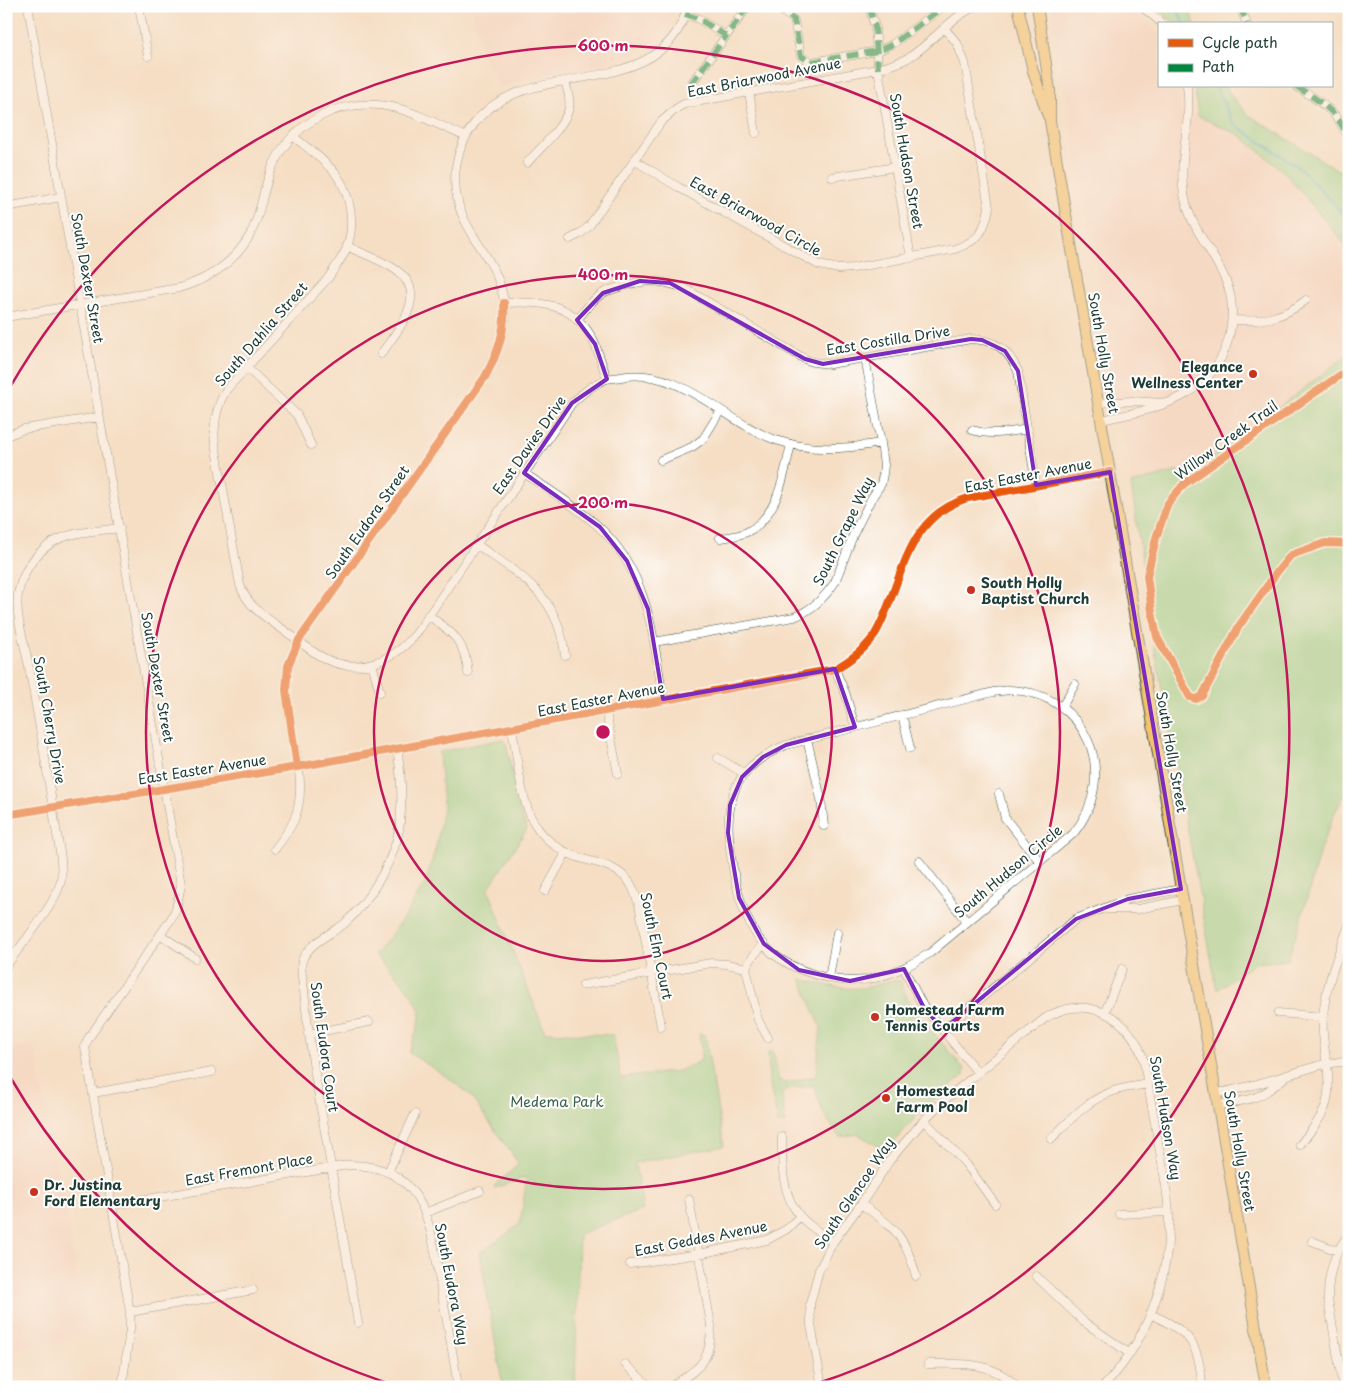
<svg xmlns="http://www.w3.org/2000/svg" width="1355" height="1393" font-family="'Playpen Sans',sans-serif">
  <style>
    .built { fill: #f5d3c2 }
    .green { fill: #91d68f; stroke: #588a62 }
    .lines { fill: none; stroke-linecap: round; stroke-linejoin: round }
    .stream { stroke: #43b2be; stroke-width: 2.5 }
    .minor-casing { stroke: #3f554a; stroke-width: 9 }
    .major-casing { stroke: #3f554a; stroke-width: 12 }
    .minor { stroke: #fff; stroke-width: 8 }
    .major { stroke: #f4c26a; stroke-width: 10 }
    .quiet { stroke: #00873e; stroke-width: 6; stroke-dasharray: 12 6; stroke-linecap: butt }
    .cycleway-casing { stroke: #fff; stroke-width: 11 }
    .cycleway { stroke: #e8590c; stroke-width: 8 }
    .marked { fill: none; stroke: #7b2cbf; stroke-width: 4; stroke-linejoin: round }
    .ring { fill: none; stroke: #c2185b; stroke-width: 2.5 }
    .poi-dot { fill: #c8321e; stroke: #fff; stroke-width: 2 }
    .labels { text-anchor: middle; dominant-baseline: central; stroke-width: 4; stroke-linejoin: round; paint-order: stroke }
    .street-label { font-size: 14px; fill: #1f3d34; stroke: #fff }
    .poi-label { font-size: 14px; font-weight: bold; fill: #1f3d34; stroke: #fff; text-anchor: start }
    .park-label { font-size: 14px; fill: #3c634b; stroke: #fff }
    .centre { fill: #c2185b; stroke: #fff; stroke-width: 2.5 }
    .ring-label { font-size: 15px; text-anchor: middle; font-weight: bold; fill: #c2185b; stroke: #fff; stroke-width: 4; stroke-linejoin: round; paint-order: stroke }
  </style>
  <rect width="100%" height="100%" fill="#fff"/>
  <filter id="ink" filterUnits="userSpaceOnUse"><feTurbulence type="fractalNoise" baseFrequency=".02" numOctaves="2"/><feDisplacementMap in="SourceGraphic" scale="10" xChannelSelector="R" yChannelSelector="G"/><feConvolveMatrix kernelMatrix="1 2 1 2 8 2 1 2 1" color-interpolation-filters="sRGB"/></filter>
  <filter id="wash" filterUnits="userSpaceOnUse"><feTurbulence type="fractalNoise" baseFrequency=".0096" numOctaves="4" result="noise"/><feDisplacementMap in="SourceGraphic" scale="20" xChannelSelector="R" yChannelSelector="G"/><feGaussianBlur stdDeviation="1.12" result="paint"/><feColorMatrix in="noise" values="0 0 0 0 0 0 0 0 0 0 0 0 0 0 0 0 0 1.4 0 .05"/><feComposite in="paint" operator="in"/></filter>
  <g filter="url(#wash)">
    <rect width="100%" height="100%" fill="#f5dec4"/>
    <path class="built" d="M 470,6 L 676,6 L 670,20 L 658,36 L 651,44 L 633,56 L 611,63 L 530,77 L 500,88 L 486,61 Z
      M 1064,6 L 1120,6 L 1144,19 L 1159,35 L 1159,86 L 1178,86 L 1181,110 L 1198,116 L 1240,135 L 1285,173 L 1349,249 L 1349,354 L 1183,480 L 1178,471 L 1132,483 L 1052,9 Z
      M 34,1045 L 88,1335 L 6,1351 L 6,1050 Z"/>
    <path class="green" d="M 1156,6 L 1188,6 L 1195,24 L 1175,24 Z
      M 1194,86 L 1226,86 L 1230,94 L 1247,114 L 1339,171 L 1349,167 L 1349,249 L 1285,173 L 1240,135 L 1198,116 Z
      M 1349,354 L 1349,787 L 1334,814 L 1320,850 L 1308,895 L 1288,960 L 1255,963 L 1217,990 L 1155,651 L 1131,484 L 1178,471 L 1183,480 Z
      M 503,739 L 506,743 L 520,813 L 527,829 L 488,889 L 545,1032 L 613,1035 L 621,1078 L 678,1071 L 701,1061 L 701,1047 L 699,1034 L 705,1035 L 724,1146 L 635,1163 L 643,1210 L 579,1234 L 575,1387 L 503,1387 L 480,1253 L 520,1224 L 527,1177 L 495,1188 L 494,1186 L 519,1164 L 469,1094 L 450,1079 L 409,1053 C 412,1042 418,1030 420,1019 C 423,998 388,968 374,954 L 379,950 L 405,916 L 426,881 L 436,847 L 443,807 L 439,752 Z
      M 801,979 C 821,984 842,990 862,988 C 875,987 888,978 900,981 L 910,1005 L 965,1070 L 964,1075 L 921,1111 L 886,1151 L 858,1134 L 839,1137 L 823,1112 L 814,1086 L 786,1089 L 782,1095 L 785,1123 L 778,1124 L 769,1080 L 768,1052 L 773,1051 L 779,1080 L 786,1083 L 816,1076 L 821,1028 Z"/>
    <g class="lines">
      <path class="stream" d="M 1176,6 L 1184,24
        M 1215,86 L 1234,124 L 1301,169 L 1349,220"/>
    </g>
  </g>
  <g filter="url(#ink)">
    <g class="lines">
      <defs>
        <path id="minor" d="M 28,6 L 181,885 L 176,909 L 171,919 L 88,1039 L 85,1047 L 130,1312 L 130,1329 L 122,1387
          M 139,6 L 148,56
          M 775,6 L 794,20 L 801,56 L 811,62 L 878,51 L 893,44 L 944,6
          M 869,6 L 875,27 L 878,69 L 911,258
          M 1141,6 L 1163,24
          M 1240,6 L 1247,24
          M 685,14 L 699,19 L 726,36 L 748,6
          M 691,84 L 726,36
          M 1296,86 C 1317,100 1335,109 1346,133 L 1349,132
          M 749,92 L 756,133
          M 293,136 C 306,147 329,163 338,177 C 351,196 355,225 347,247 C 343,258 335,267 329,277 L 226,390 C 216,407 213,424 215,444 L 240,585 C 248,608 267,618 285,631 C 297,639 308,649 320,656 C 358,678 398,660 421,627 L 572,403 C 582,394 592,384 606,379 C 610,378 616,378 621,377 C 680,366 724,422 776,440 C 811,452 845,449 881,443
          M 634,160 L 678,187 L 819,265 L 839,269 L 853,268 L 955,249 C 979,240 984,233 989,208 L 965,63 L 957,43 L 944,28
          M 527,163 C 539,149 565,126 569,108 C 571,99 567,89 565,81
          M 832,177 L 896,167
          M 6,207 L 61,197
          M 570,239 L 580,234 L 589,226 L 661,122 L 677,108 L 684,104 L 695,102 L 878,69 C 888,66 899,63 908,58 C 933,43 949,17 977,6
          M 347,246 C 363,254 382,260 396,270 C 431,294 397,331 381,354
          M 504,303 C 543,301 575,303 594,342 C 599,354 603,367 607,379
          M 6,317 L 179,288 C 209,279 235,262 250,235 C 261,215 262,193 270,173 C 288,123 341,96 392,107 C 416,112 443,127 466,137
          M 577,320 C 583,313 588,305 595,299 C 603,291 613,289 623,286 C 647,279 660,280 684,288 L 805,359 L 813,362 L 830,364 L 971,339 C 995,340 1007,348 1018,371 L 1036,485
          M 1233,320 C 1261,322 1284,318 1306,300
          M 246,367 L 297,415 L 311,445
          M 1098,403 L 1132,401 L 1164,403
          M 1101,420 C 1156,409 1213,399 1229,337 C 1233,319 1234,302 1227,284 C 1217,256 1194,233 1186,203 C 1175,165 1193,125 1187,86
          M 972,430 C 991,436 1008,432 1028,429
          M 6,436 L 24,429 L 99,417
          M 661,460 L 692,447 L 703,439 L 721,410
          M 524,473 C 549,490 576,506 599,527 C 649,573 653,636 663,699
          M 720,538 C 728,537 739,536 747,532 C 778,517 784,475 791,444
          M 476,544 C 522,577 558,594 565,655
          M 428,615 C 452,632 466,642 468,673
          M 654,642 L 794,617 C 812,610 824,599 835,582 L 854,533 L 871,499 L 881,484 L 883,474 L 884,465 L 881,443 L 865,358
          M 372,664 L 380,692
          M 835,669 L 846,695 L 855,727
          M 1010,690 C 1087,693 1121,775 1073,834 L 930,953 C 912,964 896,973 875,978 C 841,987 786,971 763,944 C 743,920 735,886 731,856 C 727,829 726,799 743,775 C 754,761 769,752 786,745 L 993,692 Z
          M 1062,707 L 1075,684
          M 606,712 L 618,774
          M 902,715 L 910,748
          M 512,728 C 517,755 520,798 533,821 C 545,842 564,854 587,860 C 603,864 619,868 630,883 C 634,889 636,897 639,904 L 661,1027
          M 807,739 L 821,799 L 824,826
          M 718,758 L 745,774
          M 999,794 L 1005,818 L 1040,862
          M 6,815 L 297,767 L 835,669 C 849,661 861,653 871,640 C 879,630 883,618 888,606 C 906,560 915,514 968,498 L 1110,472
          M 275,849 C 282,840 289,831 294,820 C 313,776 281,723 287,676 C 288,664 294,652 299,640 L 485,377 C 497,354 509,328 504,301 C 499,271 485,256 470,230 C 449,196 450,157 474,124 C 527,53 661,107 688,6
          M 919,861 L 967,922
          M 545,891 L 566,853
          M 1107,909 L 1138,909 L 1183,900
          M 161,935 L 195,958
          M 764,944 L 753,956 L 746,968 L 758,1020 L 768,1038
          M 6,966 C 21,945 57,903 61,880 C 64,861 56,834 54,816 C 46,764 38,713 28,662 C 24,641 15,616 18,594 C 22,574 33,556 50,544 C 69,531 98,531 120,528
          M 904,969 L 923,1006 L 978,1073
          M 829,978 L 837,933
          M 583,985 L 711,963 L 727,964 L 746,968
          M 1105,1012 L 1122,969
          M 1278,1013 L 1323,1017
          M 943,1030 L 1076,919 L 1128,899 L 1181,889
          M 308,1034 L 369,1022
          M 93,1093 L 212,1072
          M 1216,1093 C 1240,1090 1261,1083 1284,1076 C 1306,1070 1326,1061 1349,1062
          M 1218,1105 C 1250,1100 1259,1100 1284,1078
          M 924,1120 L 966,1164 L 995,1204
          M 782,1137 C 782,1165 781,1192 799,1215 C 808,1226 822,1234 833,1242
          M 1051,1139 C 1071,1119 1089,1098 1117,1090 C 1127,1087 1138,1086 1148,1084
          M 1300,1145 C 1308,1134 1319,1122 1324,1110 C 1336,1081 1320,1048 1323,1018 C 1325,986 1338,955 1349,925
          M 388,1172 L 415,1114
          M 861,1204 C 895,1228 905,1235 916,1276
          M 112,1205 L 348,1165 C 427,1164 431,1227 441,1289 C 447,1321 453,1354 458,1387
          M 425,1213 L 480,1191
          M 1119,1214 L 1169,1212
          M 1312,1241 L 1338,1251
          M 630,1264 L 699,1254 L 767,1240 L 787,1229 L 800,1216
          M 1036,1276 L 1084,1322 L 1129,1353
          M 130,1312 L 253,1290
          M 1150,1314 C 1189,1331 1200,1343 1202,1387
          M 358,1323 C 344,1240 330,1157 315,1074 C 310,1046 307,1019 304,991 C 303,982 300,970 302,961 C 307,944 331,934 344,924 C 370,901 396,858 400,823 C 403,798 401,773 397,748
          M 625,1364 L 650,1387
          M 928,1364 C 960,1363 993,1361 1017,1387
          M 671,1387 C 699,1367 711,1364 711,1325 L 689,1199
          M 822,1387 L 811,1325 L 810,1304 L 819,1270 L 833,1242 L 861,1204 L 890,1160 L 924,1120 L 941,1103 L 1044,1019 C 1085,992 1132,1016 1144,1062 C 1149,1092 1155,1122 1160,1152 C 1164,1175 1169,1197 1169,1220 C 1169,1281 1146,1343 1103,1387
          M 1343,1387 L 1328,1299 C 1328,1276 1333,1253 1349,1235"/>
        <path id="major" d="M 1018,6 L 1033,71 L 1048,116
          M 1037,6 L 1050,90 L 1050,121 L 1266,1387"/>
      </defs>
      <use href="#minor" class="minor-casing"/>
      <use href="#major" class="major-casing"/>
      <use href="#minor" class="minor"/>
      <use href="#major" class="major"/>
      <path class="quiet" d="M 775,6 L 794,20 L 801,56 L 811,62 L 878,51 L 893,44 L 944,6
        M 869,6 L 875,27 L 878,69
        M 1240,6 L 1247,24
        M 685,14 L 699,19 L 726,36 L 748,6
        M 691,84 L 726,36
        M 1296,86 C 1317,100 1335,109 1346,133 L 1349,132"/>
      <defs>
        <path id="cycleway" d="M 1349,369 L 1184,484 L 1168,503 L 1156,538 L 1147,576 L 1152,612 L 1157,637 L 1190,697 L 1196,699 L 1202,696 L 1239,626 L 1277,572 L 1291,555 L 1325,543 L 1349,544
          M 297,767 L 286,690 L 288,666 L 299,640 L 485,377 C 498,353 506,330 504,303
          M 6,815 L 297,767 L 835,669 C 849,661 861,653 871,640 C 879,630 883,618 888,606 C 906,560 915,514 968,498 L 1110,472"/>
      </defs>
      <use href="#cycleway" class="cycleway-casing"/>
      <use href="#cycleway" class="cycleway"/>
    </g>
  </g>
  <path d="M0 0H1355V1393H0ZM 640,281 L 670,283 L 805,359 L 823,364 L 971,339 L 982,340 L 1005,351 L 1018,371 L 1036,485 L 1110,472 L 1181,889 L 1128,899 L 1076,919 L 943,1030 L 923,1006 L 904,969 L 850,981 L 799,970 L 764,944 L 739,898 L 728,833 L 730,805 L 742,777 L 763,757 L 786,745 L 855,727 L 835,669 L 663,699 L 648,609 L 627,561 L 600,527 L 524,473 L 572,403 L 607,379 L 595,344 L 577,320 L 603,293 Z" fill="#f5dec4" fill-opacity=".55" fill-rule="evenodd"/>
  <path class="marked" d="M 640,281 L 670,283 L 805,359 L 823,364 L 971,339 L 982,340 L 1005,351 L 1018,371 L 1036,485 L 1110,472 L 1181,889 L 1128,899 L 1076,919 L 943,1030 L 923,1006 L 904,969 L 850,981 L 799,970 L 764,944 L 739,898 L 728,833 L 730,805 L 742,777 L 763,757 L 786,745 L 855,727 L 835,669 L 663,699 L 648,609 L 627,561 L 600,527 L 524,473 L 572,403 L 607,379 L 595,344 L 577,320 L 603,293 Z"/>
  <g class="ring">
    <circle cx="603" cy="732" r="229"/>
    <circle cx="603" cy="732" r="457"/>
    <path d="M397 1386A686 686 0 0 1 9 1075M9 389A686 686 0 1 1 809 1386"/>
  </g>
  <g class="poi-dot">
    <circle cx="1253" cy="374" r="5"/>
    <circle cx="971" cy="590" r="5"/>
    <circle cx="875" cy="1017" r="5"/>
    <circle cx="886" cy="1098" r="5"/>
    <circle cx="34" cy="1192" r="5"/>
  </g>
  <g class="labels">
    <g class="street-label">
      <text transform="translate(764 77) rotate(-11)">East Briarwood Avenue</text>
      <text transform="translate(907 161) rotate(80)">South Hudson Street</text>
      <text transform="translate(756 216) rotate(29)">East Briarwood Circle</text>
      <text transform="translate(88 278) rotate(80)">South Dexter Street</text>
      <text transform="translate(261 334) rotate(-49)">South Dahlia Street</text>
      <text transform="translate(888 340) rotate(-9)">East Costilla Drive</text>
      <text transform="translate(1104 353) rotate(80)">South Holly Street</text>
      <text transform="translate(1226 440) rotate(-36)">Willow Creek Trail</text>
      <text transform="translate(529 445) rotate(-55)">East Davies Drive</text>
      <text transform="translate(1028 475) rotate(-11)">East Easter Avenue</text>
      <text transform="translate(367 522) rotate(-55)">South Eudora Street</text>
      <text transform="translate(843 531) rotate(-64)">South Grape Way</text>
      <text transform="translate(158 677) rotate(80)">South Dexter Street</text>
      <text transform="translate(601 699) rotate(-11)">East Easter Avenue</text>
      <text transform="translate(50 720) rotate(80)">South Cherry Drive</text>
      <text transform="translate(1172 752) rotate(80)">South Holly Street</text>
      <text transform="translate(202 769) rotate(-9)">East Easter Avenue</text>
      <text transform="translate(1008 871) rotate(-40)">South Hudson Circle</text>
      <text transform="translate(657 946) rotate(78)">South Elm Court</text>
      <text transform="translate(325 1047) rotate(82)">South Eudora Court</text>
      <text transform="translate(1166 1118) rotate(80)">South Hudson Way</text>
      <text transform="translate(1240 1151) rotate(80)">South Holly Street</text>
      <text transform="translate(249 1169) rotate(-10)">East Fremont Place</text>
      <text transform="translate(854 1193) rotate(-56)">South Glencoe Way</text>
      <text transform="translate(701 1238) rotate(-11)">East Geddes Avenue</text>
      <text transform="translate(452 1284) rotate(79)">South Eudora Way</text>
    </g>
    <g class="poi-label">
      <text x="1243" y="366" text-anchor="end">Elegance<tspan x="1243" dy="16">Wellness Center</tspan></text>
      <text x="981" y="582">South Holly<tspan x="981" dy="16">Baptist Church</tspan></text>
      <text x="885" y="1009">Homestead Farm<tspan x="885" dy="16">Tennis Courts</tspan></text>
      <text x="896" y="1090">Homestead<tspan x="896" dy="16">Farm Pool</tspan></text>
      <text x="44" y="1184">Dr. Justina<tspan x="44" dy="16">Ford Elementary</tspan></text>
    </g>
    <g class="park-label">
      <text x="557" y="1101">Medema Park</text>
    </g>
  </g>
  <circle cx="603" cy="732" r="8" class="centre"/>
  <g class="ring-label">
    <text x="603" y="51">600 m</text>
    <text x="603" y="280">400 m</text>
    <text x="603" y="508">200 m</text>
  </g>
  <rect width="1355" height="1393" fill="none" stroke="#fff" stroke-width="25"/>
  <rect x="1158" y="22" width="175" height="65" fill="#ffffff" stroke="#a5b1ae"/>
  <rect x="1168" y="39" width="25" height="8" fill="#e8590c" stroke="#a5b1ae"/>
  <text x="1202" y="48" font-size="15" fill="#1f3d34">Cycle path</text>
  <rect x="1168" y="64" width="25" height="8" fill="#00873e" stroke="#a5b1ae"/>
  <text x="1202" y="72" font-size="15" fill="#1f3d34">Path</text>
</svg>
